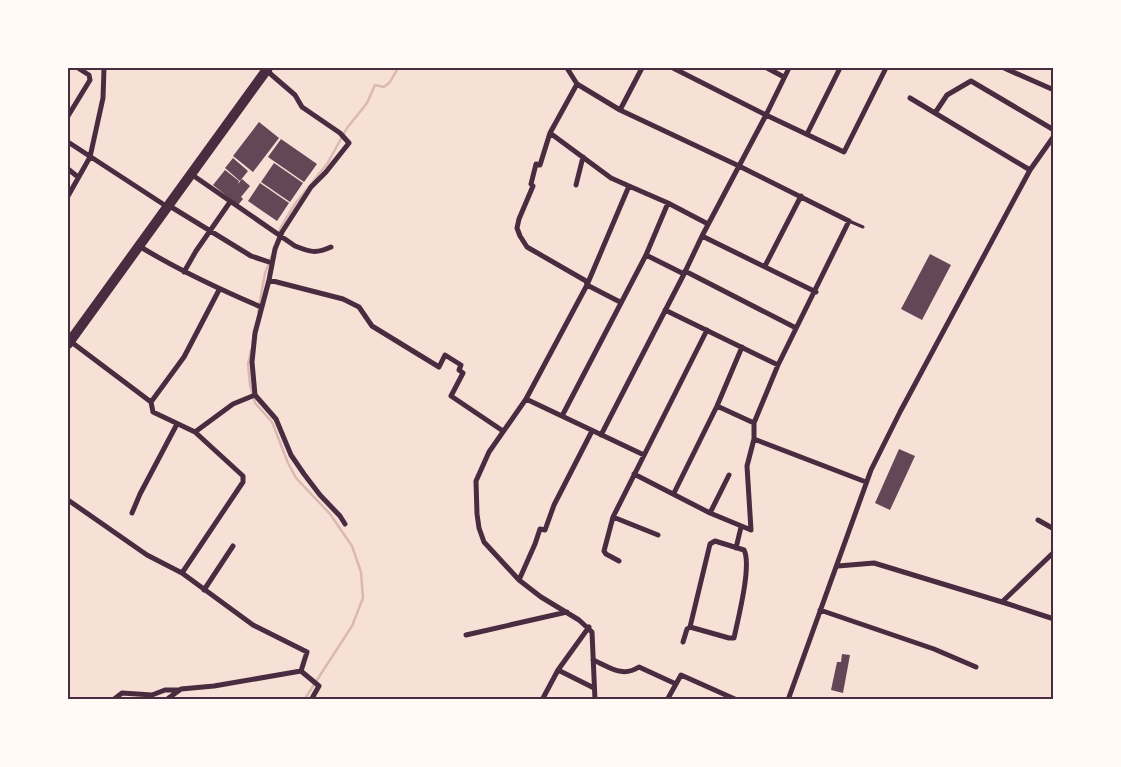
<svg xmlns="http://www.w3.org/2000/svg" width="1121" height="767" font-family="'Fira Sans Condensed',sans-serif">
  <style>
    .lines { fill: none; stroke-linecap: round; stroke-linejoin: round }
    .stream { stroke: #dcb8b0; stroke-width: 2.5 }
    .building { fill: #644757 }
    .service { stroke: #4a2c40; stroke-width: 3 }
    .minor { stroke: #4a2c40; stroke-width: 5 }
    .trunk { stroke: #4a2c40; stroke-width: 10 }
    .neatline { fill: none; stroke: #4a2c40; stroke-width: 2 }
  </style>
  <rect width="100%" height="100%" fill="#f7e1d7"/>
  <g class="lines">
    <path class="stream" d="M 278,235 L 281,227 L 295,204 L 327,164 L 347,128 L 367,103 L 375,85 L 384,87 L 390,82 L 398,68
      M 258,312 L 265,273 L 272,255
      M 251,350 L 248,364 L 250,385 L 255,403 L 272,422 L 288,463 L 296,478 L 330,514 L 352,546 L 361,572 L 363,598 L 352,626 L 304,700"/>
  </g>
  <path class="building" d="M 259,122 L 279,138 L 253,172 L 233,156 Z
    M 281,139 L 317,164 L 304,182 L 268,157 Z
    M 233,158 L 248,171 L 240,181 L 225,168 Z
    M 274,163 L 303,183 L 290,202 L 261,182 Z
    M 225,170 L 239,181 L 238,184 L 242,179 L 250,186 L 241,197 L 243,199 L 238,205 L 213,185 Z
    M 260,183 L 289,203 L 277,221 L 248,201 Z
    M 930,254 L 951,265 L 922,320 L 901,309 Z
    M 899,449 L 915,456 L 890,510 L 875,503 Z
    M 842,654 L 850,655 L 843,693 L 831,690 L 837,662 L 841,662 Z"/>
  <g class="lines">
    <path class="service" d="M 849,221 L 863,227"/>
    <path class="minor" d="M 567,68 L 577,84 L 620,110 L 739,166 L 849,221 L 778,365 L 754,423 L 754,439 L 747,466 L 751,530 L 710,513 L 634,474
      M 673,68 L 766,115 L 844,152 L 886,68
      M 767,68 L 784,77
      M 1004,68 L 1054,90
      M 266,70 L 295,95 L 302,107 L 340,133 L 349,143 L 326,172 L 311,187 L 282,232 L 275,249 L 269,280 L 255,333 L 252,362 L 255,395 L 276,419 L 291,455 L 304,474 L 320,495 L 340,516 L 345,524
      M 577,84 L 550,133 L 540,165 L 536,164 L 531,184 L 533,186 L 519,219 L 517,228 L 520,236 L 527,247 L 586,281 L 587,285 L 620,302
      M 910,98 L 1030,170
      M 620,110 L 642,68
      M 935,113 L 947,95 L 971,81 L 1054,130
      M 68,116 L 90,80 L 89,75 L 78,68
      M 550,133 L 611,178 L 629,186
      M 807,134 L 840,68
      M 68,142 L 166,206
      M 68,169 L 78,177
      M 191,174 L 295,246 C 310,252 316,254 331,247
      M 576,185 L 583,157
      M 68,196 L 90,157 L 103,98 L 104,68
      M 168,205 L 251,256 L 272,263
      M 702,236 L 816,292
      M 139,246 C 178,270 219,289 261,307
      M 646,255 L 684,274
      M 765,266 L 801,196
      M 685,271 L 796,328
      M 184,272 L 196,251 L 230,202
      M 269,280 L 343,299 L 359,307 L 372,326 L 439,367 L 445,355 L 461,365 L 459,370 L 463,373 L 451,396 L 503,431
      M 665,310 L 778,365
      M 70,341 L 151,402 L 153,412 L 195,432 L 243,476 L 243,482 L 182,573
      M 526,399 L 644,455
      M 151,402 L 184,357 L 219,290
      M 717,406 L 754,423
      M 562,416 L 646,255 L 668,203
      M 195,432 L 233,404 L 255,395
      M 601,435 L 684,274 L 702,236 L 766,115 L 789,68
      M 754,439 L 866,482
      M 674,493 L 717,406 L 742,347
      M 68,500 L 147,555 L 182,573 L 253,625 L 307,652 L 301,671
      M 132,513 L 140,494 L 177,424
      M 710,513 L 729,475
      M 613,517 L 658,535
      M 1038,520 L 1054,529
      M 736,548 L 741,527
      M 619,561 L 606,554 L 604,551 L 613,517 L 707,330
      M 838,566 L 874,563 L 1002,602 L 1054,619
      M 519,580 L 535,544 L 540,529 L 545,530 L 554,505 L 592,431
      M 204,590 L 233,546
      M 1002,602 L 1054,552
      M 820,610 L 934,649 L 976,667
      M 466,635 L 567,612
      M 683,642 L 687,629 L 690,627 L 710,544 L 715,541 L 744,550 C 752,565 738,619 734,638 L 729,638 L 690,627
      M 593,660 C 610,667 622,678 639,667 L 676,684 L 681,675 L 737,700
      M 558,670 L 589,627
      M 301,671 L 319,686 L 311,700
      M 113,700 L 122,693 L 152,695 L 165,690 L 178,690
      M 166,700 L 181,689 L 214,686 L 301,671
      M 542,700 L 558,670 L 594,688
      M 595,700 L 592,632 L 579,620 L 541,597 L 519,580 L 484,542 L 479,528 L 477,514 L 476,481 L 489,452 L 526,399 L 587,285 L 629,186 L 668,203 L 708,224
      M 667,700 L 676,684
      M 788,700 L 871,470 L 900,412 L 1030,170 L 1054,136"/>
    <path class="trunk" d="M 68,344 L 268,68"/>
  </g>
  <rect width="1121" height="767" fill="none" stroke="#fffaf5" stroke-width="138"/>
  <rect x="69" y="69" width="983" height="629" class="neatline"/>
</svg>
